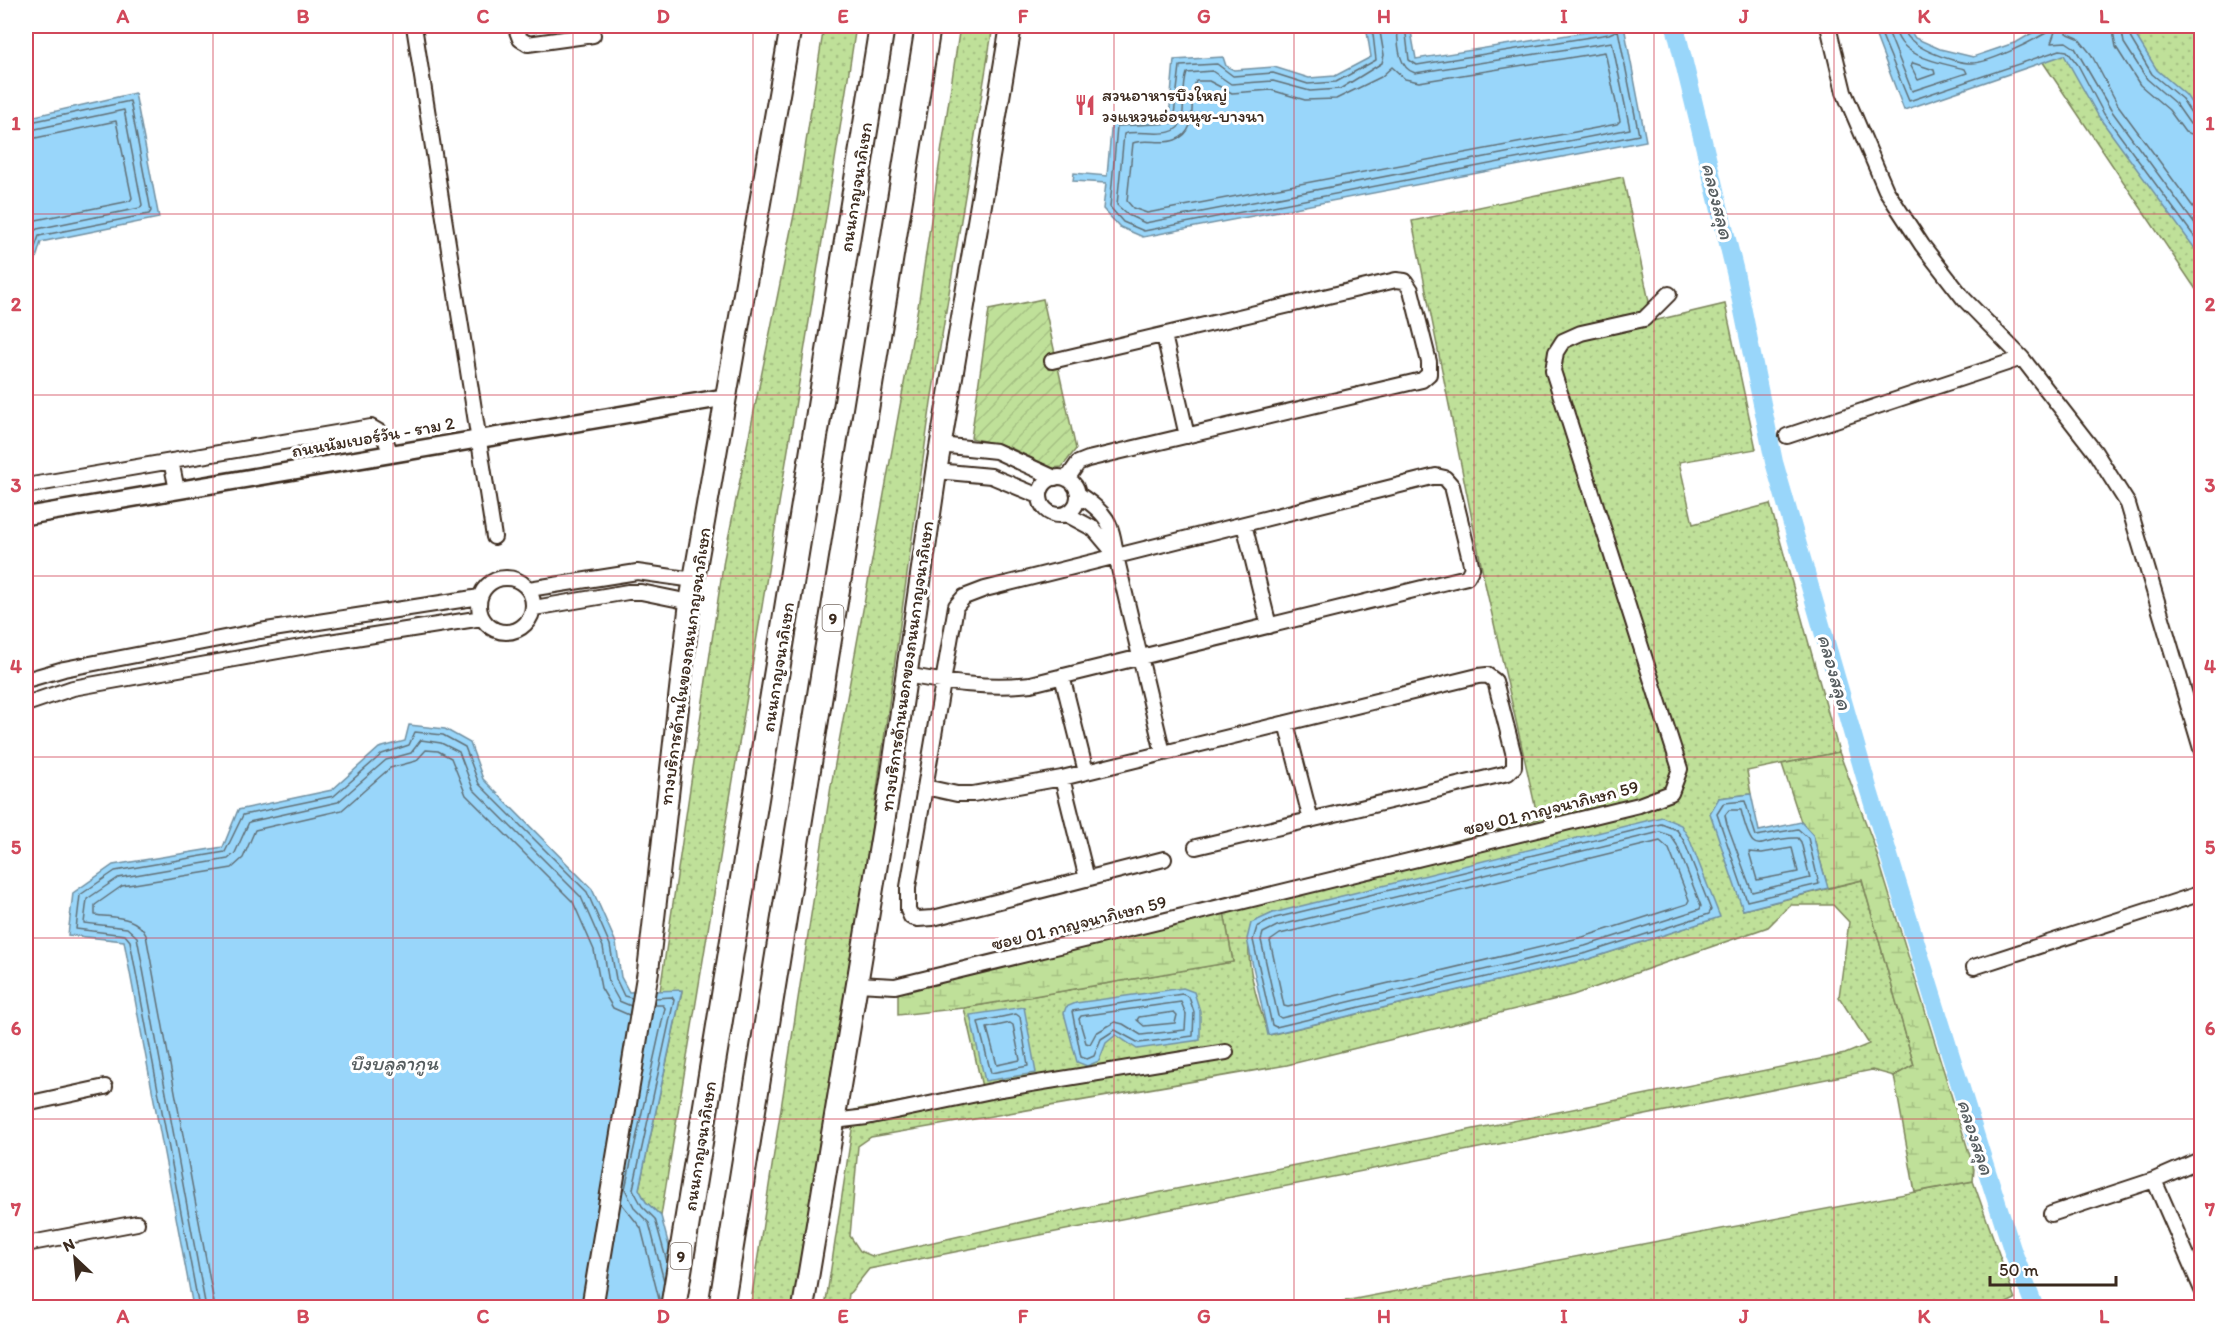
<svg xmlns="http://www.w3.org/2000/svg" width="2227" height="1333" font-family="Itim,'Playpen Sans Thai',sans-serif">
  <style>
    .grass { fill: url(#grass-dots); stroke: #7d855c; stroke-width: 1.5; fill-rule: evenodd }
    .wetland { fill: url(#wetland-marsh); stroke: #7d855c; stroke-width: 1.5 }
    .garden { fill: url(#garden-furrows); stroke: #7d855c; stroke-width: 1.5 }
    .water { fill: #99d6fa; stroke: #7391a2; stroke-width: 1.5 }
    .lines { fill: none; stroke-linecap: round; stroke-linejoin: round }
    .shore { stroke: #616f76; stroke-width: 1.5 }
    .canal { stroke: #99d6fa; stroke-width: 18 }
    .minor-casing { stroke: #3b2a1e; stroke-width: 18 }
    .tertiary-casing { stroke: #3b2a1e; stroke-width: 21 }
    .secondary-casing { stroke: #3b2a1e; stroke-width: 24 }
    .motorway-casing { stroke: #3b2a1e; stroke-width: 28 }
    .minor { stroke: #fff; stroke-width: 14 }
    .tertiary { stroke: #fff; stroke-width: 16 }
    .secondary { stroke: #fff; stroke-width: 20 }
    .motorway { stroke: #fff; stroke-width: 24 }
    .grid { fill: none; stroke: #d1495b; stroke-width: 1.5; stroke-opacity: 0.55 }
    .labels { text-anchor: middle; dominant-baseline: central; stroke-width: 6; stroke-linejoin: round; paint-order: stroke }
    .shield { fill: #fff; stroke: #766a62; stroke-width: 1.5 }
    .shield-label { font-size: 16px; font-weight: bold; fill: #3b2a1e }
    .poi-label { font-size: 18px; fill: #3b2a1e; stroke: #fff; text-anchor: start }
    .street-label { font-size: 18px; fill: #3b2a1e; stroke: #fff }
    .water-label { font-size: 20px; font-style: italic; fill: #575e60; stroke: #fff }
    .neatline { fill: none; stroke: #d1495b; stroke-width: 2 }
    .grid-label { font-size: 20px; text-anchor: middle; font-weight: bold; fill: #d1495b }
  </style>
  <defs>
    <pattern id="grass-dots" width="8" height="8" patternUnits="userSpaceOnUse" patternTransform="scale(1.5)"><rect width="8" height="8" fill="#bfe099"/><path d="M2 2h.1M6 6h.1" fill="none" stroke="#a5c083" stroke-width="1.8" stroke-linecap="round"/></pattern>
    <pattern id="wetland-marsh" width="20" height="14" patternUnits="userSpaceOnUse" patternTransform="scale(1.5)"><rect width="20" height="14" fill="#bfe099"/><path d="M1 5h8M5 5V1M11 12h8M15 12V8" fill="none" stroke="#a5c083"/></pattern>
    <pattern id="garden-furrows" width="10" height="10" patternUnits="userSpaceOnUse" patternTransform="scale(1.5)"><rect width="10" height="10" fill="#bfe099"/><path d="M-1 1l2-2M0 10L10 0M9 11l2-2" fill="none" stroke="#a5c083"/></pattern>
  </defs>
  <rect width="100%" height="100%" fill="#fff"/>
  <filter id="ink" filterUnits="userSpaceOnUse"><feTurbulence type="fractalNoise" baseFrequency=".0167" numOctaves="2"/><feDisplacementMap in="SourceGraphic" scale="12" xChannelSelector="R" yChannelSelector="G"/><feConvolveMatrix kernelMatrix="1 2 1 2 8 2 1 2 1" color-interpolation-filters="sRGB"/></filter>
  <g filter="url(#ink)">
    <path class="grass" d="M 824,26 L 856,26 C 795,423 725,819 661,1216 L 646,1202 L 639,1189 L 682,991 L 660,991 L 724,559 L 797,200 Z
      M 960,26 L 993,26 L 931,402 L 862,897 L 794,1307 L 750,1308 L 831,786 L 918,307 Z
      M 2031,26 L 2201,26 L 2201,297 L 2028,40 Z
      M 1623,177 L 1653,321 L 1725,304 L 1756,449 L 1679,462 L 1693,524 L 1770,504 L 1839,752 L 1747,771 L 1751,794 L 1719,798 L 1743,910 L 1862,880 L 1914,1065 L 1894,1076 L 1872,1070 L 869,1269 L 849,1294 L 847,1307 L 825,1308 L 855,1110 L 982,1087 L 964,1008 L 1233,962 L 1222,902 L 1538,819 L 1484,579 L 1412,221 ZM 1790,905 L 1833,905 L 1849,922 L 1839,997 L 1869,1044 L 1845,1054 L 1092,1206 L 872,1256 L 860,1251 L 850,1236 L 858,1146 L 871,1137 L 1287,1065 L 1573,995 L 1768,927 ZM 1273,913 L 1719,917 L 1589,959 L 1269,1035 C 1257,1003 1243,957 1251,924 Z
      M 1973,1181 L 2015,1299 L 1996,1308 L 1308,1308 Z"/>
    <path class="wetland" d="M 1839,752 L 1873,842 L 1974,1169 L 1973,1181 L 1915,1192 L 1894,1076 L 1914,1065 L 1862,880 L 1828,888 L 1813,835 L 1801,822 L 1782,764 Z
      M 1224,912 L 1233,962 L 964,1008 L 898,1015 L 898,994 L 905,988 Z"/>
    <path class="garden" d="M 1043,299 L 1076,449 L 1062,467 L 1052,468 L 1009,447 L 971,438 L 989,310 Z"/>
    <path class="water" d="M 1366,26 L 1410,26 L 1416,59 L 1624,26 L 1646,141 L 1143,237 L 1120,227 L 1103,209 L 1106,183 L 1073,181 L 1074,173 L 1107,176 L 1112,119 L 1169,119 L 1174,60 L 1223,57 L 1226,66 L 1234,70 L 1274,67 L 1309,78 L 1335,76 L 1371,57 Z
      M 1872,26 L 1907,26 L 1915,38 L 1940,49 L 1973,57 L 2017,42 L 2044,26 L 2134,26 L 2136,36 L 2157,70 L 2186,95 L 2201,118 L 2201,257 L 2099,117 L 2064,55 L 1904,110 Z
      M 135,93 L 159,218 L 41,242 L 26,292 L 26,118 Z
      M 409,725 L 445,729 L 470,743 L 483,779 L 592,889 L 616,943 L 621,977 L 629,992 L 682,990 L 639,1189 L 646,1202 L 661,1216 L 685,1307 L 193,1307 L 124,941 L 68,935 L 73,893 L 113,865 L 223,847 L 238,810 L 332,790 L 379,748 L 405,741 Z
      M 1751,794 L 1759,831 L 1801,822 L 1813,835 L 1828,888 L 1743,910 L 1710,813 L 1719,798 Z
      M 1662,817 L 1681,825 L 1689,838 L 1720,917 L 1589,959 L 1268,1035 L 1247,939 L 1251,923 L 1273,913 Z
      M 1183,988 L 1194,992 L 1200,1011 L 1200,1040 L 1137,1049 L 1116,1035 L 1106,1043 L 1099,1061 L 1087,1066 L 1077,1062 L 1064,1013 L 1066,1007 L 1076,1003 Z
      M 1024,1007 L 1036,1073 L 985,1081 L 970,1015 Z"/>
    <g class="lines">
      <path class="shore" d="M 1372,26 L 1376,60 L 1336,82 L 1308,84 L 1273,73 L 1233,76 L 1217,64 L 1180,66 L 1173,123 L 1117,126 L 1110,207 L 1123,222 L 1144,231 L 1639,135 L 1618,30 L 1609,34 L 1417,65 L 1409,60 L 1405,26
        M 1379,26 L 1384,55 L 1382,63 L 1340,89 L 1310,91 L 1273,81 L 1231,84 L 1212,71 L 1187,73 C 1182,87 1185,104 1182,119 C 1178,143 1140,128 1124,134 L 1117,205 L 1128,215 L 1145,223 L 1630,129 L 1612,42 L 1415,73 C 1397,68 1398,41 1397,26
        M 1878,26 L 1909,101 L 2060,50 L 2067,51 L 2078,65 L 2104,114 L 2202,247
        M 1886,26 L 1912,91 L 1967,73 L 1965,69 C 1941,63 1897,57 1895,26
        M 1903,26 C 1905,47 1953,63 1972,63 C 1990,63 2030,42 2046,33 L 2049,26
        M 2057,26 L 2051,43 L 2066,42 L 2075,48 L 2111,110 L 2202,234
        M 2066,26 L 2066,33 L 2078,38 L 2091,54 L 2118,105 L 2202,219
        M 2112,26 L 2116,47 L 2140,85 L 2169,110 L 2185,132 L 2202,137
        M 2121,26 L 2124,43 L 2147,79 L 2176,104 L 2190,124 L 2202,128
        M 2128,26 L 2131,39 L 2152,74 L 2182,99 L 2195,119 L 2202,120
        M 1605,52 L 1620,121 L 1617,124 L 1147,213 L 1133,208 L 1127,201 L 1133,143 C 1145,138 1162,145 1175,140 C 1201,132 1187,99 1196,81 L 1209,81 L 1232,93 L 1271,90 L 1305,100 L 1336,99 L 1381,77 L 1392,67 L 1405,79 L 1419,82 Z
        M 1913,63 L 1934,70 L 1935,74 L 1918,80 L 1911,66 Z
        M 26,123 L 130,101 L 151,211 L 149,214 L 39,236 L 26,272
        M 26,131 L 124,110 L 142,205 L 140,208 L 37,229 L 29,236 L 26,247
        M 26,140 L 116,121 L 132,198 L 130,201 L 36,220 L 26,226
        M 1745,801 L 1756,836 L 1798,829 L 1808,838 L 1819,884 L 1747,901 L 1717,814 L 1724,803 Z
        M 1729,810 L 1741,810 C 1755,866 1757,836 1798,838 L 1801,842 L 1810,878 L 1752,892 L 1727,824 L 1725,815 Z
        M 1661,824 L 1677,830 L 1684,841 L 1711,910 L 1709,914 L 1587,953 L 1276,1027 L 1272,1025 L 1253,940 L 1257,927 L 1275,918 Z
        M 1660,832 L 1671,836 L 1677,845 L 1701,906 L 1700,909 L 1585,946 L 1281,1018 L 1278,1016 L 1261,940 L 1263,933 L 1277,926 Z
        M 1660,841 L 1669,849 L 1689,900 L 1687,904 L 1583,937 L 1288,1007 L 1284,1006 L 1270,941 L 1280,934 Z
        M 1792,848 L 1798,872 L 1757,880 L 1749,852 L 1762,853 Z
        M 1182,994 L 1189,997 L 1194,1012 L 1193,1036 L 1139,1043 L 1115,1030 L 1101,1039 L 1094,1056 L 1087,1059 L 1081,1057 L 1072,1011 Z
        M 655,998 L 672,997 L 674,1000 L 633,1189 L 642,1206 L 655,1219 L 667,1262
        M 1181,1002 L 1186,1014 L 1185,1030 L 1141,1035 L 1123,1024 L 1115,1022 L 1096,1033 L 1090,1044 L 1086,1043 L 1079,1019 L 1081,1016 Z
        M 654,1005 L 663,1005 L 665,1008 L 625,1189 L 635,1209 L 649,1223 L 664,1281
        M 1174,1012 L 1177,1015 L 1175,1023 L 1144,1026 L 1137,1020 L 1139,1017 Z
        M 1016,1014 L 1020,1017 L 1028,1066 L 991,1073 L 978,1022 Z
        M 1010,1023 L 1013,1025 L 1020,1060 L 997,1065 L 987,1028 Z
        M 621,1203 L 641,1228 L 660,1303
        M 199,1308 L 130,941 L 125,935 L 76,929 L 80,895 L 115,871 L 225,852 L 243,815 L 334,796 L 382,754 L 409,745 L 415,732 L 443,735 L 465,747 L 479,784 L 587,892 L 610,945 L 616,979 L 624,996 L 632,998
        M 206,1308 L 137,937 L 127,928 L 84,923 L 87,899 L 118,878 L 228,859 L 235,853 L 249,822 L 338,802 L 386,760 L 411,753 L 421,740 L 441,743 L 459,752 L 473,789 L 581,897 L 603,947 L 609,983 L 619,1001 L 631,1006
        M 215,1308 L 146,935 C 136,915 114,918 95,915 L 95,905 L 122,886 L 232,868 L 243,858 L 255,830 L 342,810 L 390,768 L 416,761 L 426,750 L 438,751 L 451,758 L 466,795 L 573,902 L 594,950 L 601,988 L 613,1008 L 629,1015"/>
      <path class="canal" d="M 1675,26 L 1735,272 L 1774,462 L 1869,791 L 1981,1153 L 2012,1249 L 2035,1308"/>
      <defs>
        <path id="minor" d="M 414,26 L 494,537
          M 515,26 L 520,39 L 528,44 L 593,35
          M 1828,26 L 1844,92 L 1886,190 L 1922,245 L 1964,299 L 2022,358 L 2095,452 L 2128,504 L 2202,752
          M 1164,335 L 1187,436
          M 1052,361 L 1396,280 L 1405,281 L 1411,290 L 1429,362 L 1429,374 L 1422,380 L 1088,459 L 1078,463 L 1067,479
          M 1787,436 L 2022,358
          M 940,445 L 996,451 L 1055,478
          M 171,461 L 177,490
          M 936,471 L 991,476 L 1039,496
          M1040 496a19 19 0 1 1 38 0a19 19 0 1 1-38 0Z
          M 26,486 L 371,427 L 383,434 L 391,454
          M 1078,494 C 1107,514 1112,521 1116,556 L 1163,753
          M 1066,514 L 1094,529 L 1115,554
          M 1244,524 L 1269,626
          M479 605a27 27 0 1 1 54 0a27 27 0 1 1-54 0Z
          M 529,589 L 637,572 L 694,580
          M 534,608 L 628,592 L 641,592 L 690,602
          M 906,675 C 949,683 988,689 1031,684 L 1467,577 L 1472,568 L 1452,486 L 1445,478 L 1436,476 L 985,589 L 964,597 L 956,606 L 908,887 L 908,910 L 911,917 L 918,919 L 933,918 L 1164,859
          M 1062,676 L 1086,772
          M 26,680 L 64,669 L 260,631 L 480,597
          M 26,704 L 73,688 L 323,643 L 482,618
          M 1286,723 L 1311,820
          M 1062,778 L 1087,879
          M 925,787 L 957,794 L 973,794 L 1062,778 L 1478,676 L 1487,675 L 1495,681 L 1514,756 L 1514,767 L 1508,773 L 1196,847
          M 1974,967 L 2202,893
          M 857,984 L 895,986 L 1639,805 L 1671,793 L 1680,769 L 1553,371 L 1556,352 L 1563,341 L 1581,333 L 1644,319 L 1669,294
          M 26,1104 L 105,1087
          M 834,1121 L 867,1117 L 1001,1089 L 1226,1052
          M 2202,1159 L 2154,1180 L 2202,1290
          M 2051,1214 L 2154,1180
          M 26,1244 L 137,1223"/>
        <path id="tertiary" d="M 26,516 L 727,397"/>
        <path id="secondary" d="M 592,1308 L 648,971 L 690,602 L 791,26
          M 803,1308 L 891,780 L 937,466 L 1011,26"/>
        <path id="motorway" d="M 673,1308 L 882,26
          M 721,1308 L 928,26"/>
      </defs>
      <use href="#minor" class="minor-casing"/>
      <use href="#tertiary" class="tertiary-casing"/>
      <use href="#secondary" class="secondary-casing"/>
      <use href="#motorway" class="motorway-casing"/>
      <use href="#minor" class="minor"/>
      <use href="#tertiary" class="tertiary"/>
      <use href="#secondary" class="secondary"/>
      <use href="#motorway" class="motorway"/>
    </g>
  </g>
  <path class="grid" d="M 213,26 L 213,1308M 393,26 L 393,1308M 573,26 L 573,1308M 753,26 L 753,1308M 933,26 L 933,1308M 1114,26 L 1114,1308M 1294,26 L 1294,1308M 1474,26 L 1474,1308M 1654,26 L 1654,1308M 1834,26 L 1834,1308M 2014,26 L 2014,1308M 26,214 L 2202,214M 26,395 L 2202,395M 26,576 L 2202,576M 26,757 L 2202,757M 26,938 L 2202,938M 26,1119 L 2202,1119"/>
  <defs>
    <symbol id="restaurant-bare" viewBox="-9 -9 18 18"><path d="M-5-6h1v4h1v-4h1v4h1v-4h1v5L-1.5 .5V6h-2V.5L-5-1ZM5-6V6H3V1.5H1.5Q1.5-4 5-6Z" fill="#d1495b" stroke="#fff" stroke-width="2.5" paint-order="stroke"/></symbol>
  </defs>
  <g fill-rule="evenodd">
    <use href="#restaurant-bare" x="1070" y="90" width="30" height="30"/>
  </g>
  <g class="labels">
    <g class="shield">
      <rect x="822.5" y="605" width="21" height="26" rx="4.5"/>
      <rect x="670.5" y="1243" width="21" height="26" rx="4.5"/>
    </g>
    <g class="shield-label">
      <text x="833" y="618">9</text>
      <text x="681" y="1256">9</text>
    </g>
    <g class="poi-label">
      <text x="1102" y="95">สวนอาหารบึงใหญ่<tspan x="1102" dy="21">วงแหวนอ่อนนุช-บางนา</tspan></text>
    </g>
    <g class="street-label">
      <text transform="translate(856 187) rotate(-81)">ถนนกาญจนาภิเษก</text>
      <text transform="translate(373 437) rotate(-10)">ถนนนัมเบอร์วัน - ราม 2</text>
      <text transform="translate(685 666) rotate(-82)">ทางบริการด้านในของถนนกาญจนาภิเษก</text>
      <text transform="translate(907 666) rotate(-82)">ทางบริการด้านนอกของถนนกาญจนาภิเษก</text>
      <text transform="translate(778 667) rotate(-81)">ถนนกาญจนาภิเษก</text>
      <text transform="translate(1551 808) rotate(-14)">ซอย 01 กาญจนาภิเษก 59</text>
      <text transform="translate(1079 923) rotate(-14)">ซอย 01 กาญจนาภิเษก 59</text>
      <text transform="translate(700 1146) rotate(-81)">ถนนกาญจนาภิเษก</text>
    </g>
    <g class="water-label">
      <text transform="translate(1718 201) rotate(76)">คลองสลุด</text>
      <text transform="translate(1835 672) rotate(74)">คลองสลุด</text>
      <text x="394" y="1063">บึงบลูลากูน</text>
      <text transform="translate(1976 1137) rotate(72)">คลองสลุด</text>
    </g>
  </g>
  <rect width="2227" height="1333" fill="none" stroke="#fff" stroke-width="66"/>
  <g transform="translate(75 1258) rotate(334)" stroke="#ffffff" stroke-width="4.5" paint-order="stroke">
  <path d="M0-4.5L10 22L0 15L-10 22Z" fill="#3b2a1e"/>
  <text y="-9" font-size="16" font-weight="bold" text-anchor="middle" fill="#3b2a1e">N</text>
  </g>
  <path d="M1990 1276v9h126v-9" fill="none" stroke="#3b2a1e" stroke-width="3"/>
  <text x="1999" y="1276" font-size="18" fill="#3b2a1e" stroke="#ffffff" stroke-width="4.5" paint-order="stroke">50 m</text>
  <rect x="33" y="33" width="2161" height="1267" class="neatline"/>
  <g class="grid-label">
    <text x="123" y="23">A</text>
    <text x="303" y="23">B</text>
    <text x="483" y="23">C</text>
    <text x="663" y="23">D</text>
    <text x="843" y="23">E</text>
    <text x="1023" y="23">F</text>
    <text x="1204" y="23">G</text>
    <text x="1384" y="23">H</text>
    <text x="1564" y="23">I</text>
    <text x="1744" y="23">J</text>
    <text x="1924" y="23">K</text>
    <text x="2104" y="23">L</text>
    <text x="16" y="130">1</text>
    <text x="2210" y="130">1</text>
    <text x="16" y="311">2</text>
    <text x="2210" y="311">2</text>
    <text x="16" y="492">3</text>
    <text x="2210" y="492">3</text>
    <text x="16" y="673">4</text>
    <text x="2210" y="673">4</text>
    <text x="16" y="854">5</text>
    <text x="2210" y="854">5</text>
    <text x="16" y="1035">6</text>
    <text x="2210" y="1035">6</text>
    <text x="16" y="1216">7</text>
    <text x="2210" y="1216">7</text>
    <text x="123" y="1323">A</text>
    <text x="303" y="1323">B</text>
    <text x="483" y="1323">C</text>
    <text x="663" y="1323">D</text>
    <text x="843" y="1323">E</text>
    <text x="1023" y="1323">F</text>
    <text x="1204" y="1323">G</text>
    <text x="1384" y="1323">H</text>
    <text x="1564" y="1323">I</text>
    <text x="1744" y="1323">J</text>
    <text x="1924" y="1323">K</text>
    <text x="2104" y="1323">L</text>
  </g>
</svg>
